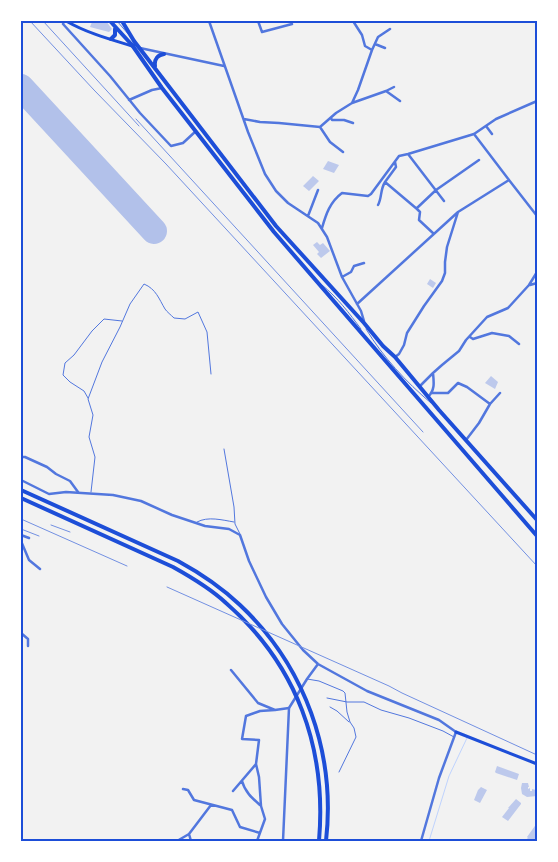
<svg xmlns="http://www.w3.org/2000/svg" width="558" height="862" font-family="'Archivo Narrow',sans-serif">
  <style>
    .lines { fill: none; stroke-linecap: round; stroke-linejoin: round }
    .stream { stroke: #bfd3fe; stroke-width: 1 }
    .runway { stroke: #b2c1ea; stroke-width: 26 }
    .building { fill: #bdc9ec }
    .service { stroke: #5277de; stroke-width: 1 }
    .minor { stroke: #5277de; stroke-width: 2.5 }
    .tertiary { stroke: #5277de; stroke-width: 2.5 }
    .secondary { stroke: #1d4ed8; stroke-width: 3 }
    .primary { stroke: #1d4ed8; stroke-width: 4 }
    .trunk { stroke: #1d4ed8; stroke-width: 4 }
    .rail { stroke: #7290e2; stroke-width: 1 }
    .neatline { fill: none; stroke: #1d4ed8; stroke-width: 2 }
  </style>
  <rect width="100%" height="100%" fill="#f2f2f2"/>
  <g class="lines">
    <path class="stream" d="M 429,841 L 449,776 L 467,738"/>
    <path class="runway" d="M 21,87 L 154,231"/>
  </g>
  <path class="building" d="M 95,21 L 106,21 L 112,29 L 109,32 L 90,27 L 92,22 L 95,22 Z
    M 328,161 L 339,165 L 334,173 L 323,169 Z
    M 313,176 L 319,181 L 309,191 L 303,186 Z
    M 317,242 L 320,245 L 323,243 L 330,251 L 321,258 L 317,254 L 319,252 L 313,245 Z
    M 430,279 L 436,283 L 433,288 L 427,284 Z
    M 491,376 L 498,382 L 495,389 L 485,383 Z
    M 497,766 L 519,774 L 517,780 L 496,773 L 495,772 Z
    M 522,783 L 528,783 L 529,787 L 528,787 L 528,789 L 530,788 L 530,791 L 532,791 L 532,789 L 536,790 L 537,796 L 527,797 L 522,794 L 521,788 Z
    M 481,787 L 487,790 L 480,803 L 474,800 L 478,790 Z
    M 516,799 L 521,803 L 521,804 L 508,821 L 502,817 L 509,808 L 508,808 Z
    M 537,823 L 536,838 L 533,841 L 524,841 L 528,838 L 527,837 Z"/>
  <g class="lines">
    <path class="service" d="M 117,21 L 129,35
      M 322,285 C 338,298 349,313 361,329
      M 366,329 C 383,357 406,382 431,403
      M 88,398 L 84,391 L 70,382 L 63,375 L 65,363 L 74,355 L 92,331 L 104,319 L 122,321
      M 224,449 L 234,507 L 235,524 L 240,534
      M 91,492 L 95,457 L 89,437 L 93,415 L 88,399 L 102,362 L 120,327 L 130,304 L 144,284 C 156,289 159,299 165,309 C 167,312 171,315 174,318 L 185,319 L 198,312 L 207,332 L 211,374
      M 197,522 C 208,516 222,520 234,522
      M 307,679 L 319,681 L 343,691 L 345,693 L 347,712 L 350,722 L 354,728 L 356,737 L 339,772
      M 327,698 L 347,702 L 364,702 L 381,710 L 409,718 L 443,731 L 454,737
      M 330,707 L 337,711 L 349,722"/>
    <path class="minor" d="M 64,21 L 63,24 L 110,76 L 140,113 L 171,146 L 183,143 L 196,131
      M 209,21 L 248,132 L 265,174 L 276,191 L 288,203 L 318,223 L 327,237 L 342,277 L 361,311 L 364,321
      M 258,21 L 262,32 L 292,24
      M 375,44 L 385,48
      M 140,48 L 224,66
      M 372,50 L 378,37 L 390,29
      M 386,91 L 394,87
      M 129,100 L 152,90 L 162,88
      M 352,103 L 386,91 L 400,101
      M 331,118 L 332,120 L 344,120 L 353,123
      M 244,119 L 260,122 L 279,123 L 320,127 L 336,113 L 352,103 L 358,90 L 372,50 L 365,46 L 362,35 L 353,21
      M 486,126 L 492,134
      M 320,127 L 330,142 L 343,152
      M 474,134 L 509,180
      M 408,154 L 444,201
      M 395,162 L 396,167 L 385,182 L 417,209 L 420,212 L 419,220 L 434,234
      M 378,205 C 382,198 380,190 385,182
      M 417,208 L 436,190 L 479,160
      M 308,216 L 318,190
      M 322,228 C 326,214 330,202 342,193 L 368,196 L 371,194 L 399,156 L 408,154 L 474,134 L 496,119 L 537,101
      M 342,277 L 351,272 L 354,266 L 364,263
      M 530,285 L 537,283
      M 357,304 L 458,212 L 509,180 L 537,216
      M 470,337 L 473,339 L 492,333 L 509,336 L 519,344
      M 395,357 L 399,354 L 404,345 L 407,333 L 424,306 L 442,281 L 445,273 L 445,262 L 447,247 L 458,212
      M 420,386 L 433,373
      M 432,393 L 448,393 L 458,383 L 467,387 L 490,404
      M 428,397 C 435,390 434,383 433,373 L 442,365 L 459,351 L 466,340 L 487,317 L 508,308 L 529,285 L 537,272
      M 466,440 L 479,423 L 490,404 L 500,393
      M 21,457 L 25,457 L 47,467 L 56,474 L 70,481 L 78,492
      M 21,535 L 29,538
      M 21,541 L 29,560 L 40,569
      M 21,633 L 28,639 L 28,646
      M 231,670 L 258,703 L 275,710 L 289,708
      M 242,781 C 245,792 252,798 260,805
      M 183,789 L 188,790 L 194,800 L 232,810 L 240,827 L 260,833
      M 233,791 L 256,764
      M 177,841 L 189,834
      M 191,841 L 189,834 L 211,805
      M 257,841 L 265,819 L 261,806 L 259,777 L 256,764 L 259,740 L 242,739 L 246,716 L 260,711 L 275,710
      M 421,841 L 439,778 L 456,732"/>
    <path class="tertiary" d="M 21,480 L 49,494 L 66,492 L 113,495 L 141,501 L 172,515 L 205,526 L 229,529 L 240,535 L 249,561 L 266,597 L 282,624 L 303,650 L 318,664 L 367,691 L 439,720 L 456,732
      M 283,841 L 289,708 L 307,679 L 318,664"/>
    <path class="secondary" d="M 66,21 C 87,33 109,39 132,46
      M 456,732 L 537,764"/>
    <path class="primary" d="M 110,21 L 132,45 L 162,88 L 274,232 L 537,536
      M 122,21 L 134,41 L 276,226 L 364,323 L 383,346 L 395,357 L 439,410 L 537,520
      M 111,39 L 115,35 L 115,29
      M 155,66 C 154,59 158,55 164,54"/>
    <path class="trunk" d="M 21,490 L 178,561 C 200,573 221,587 240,605 C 305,666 336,753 326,841
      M 21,498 L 173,567 C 191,577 210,588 226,603 C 297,665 327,748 319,841"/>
    <path class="rail" d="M 30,21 L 94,90 L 166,164 L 537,566
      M 43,21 L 139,126
      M 136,119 L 423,432
      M 21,519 L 127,566
      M 51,525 L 70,532
      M 21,529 L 39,536
      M 167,587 L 389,686 L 402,693 L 537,755"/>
  </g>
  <rect width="558" height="862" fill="none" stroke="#ffffff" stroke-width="45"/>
  <rect x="22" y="22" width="514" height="818" class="neatline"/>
</svg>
